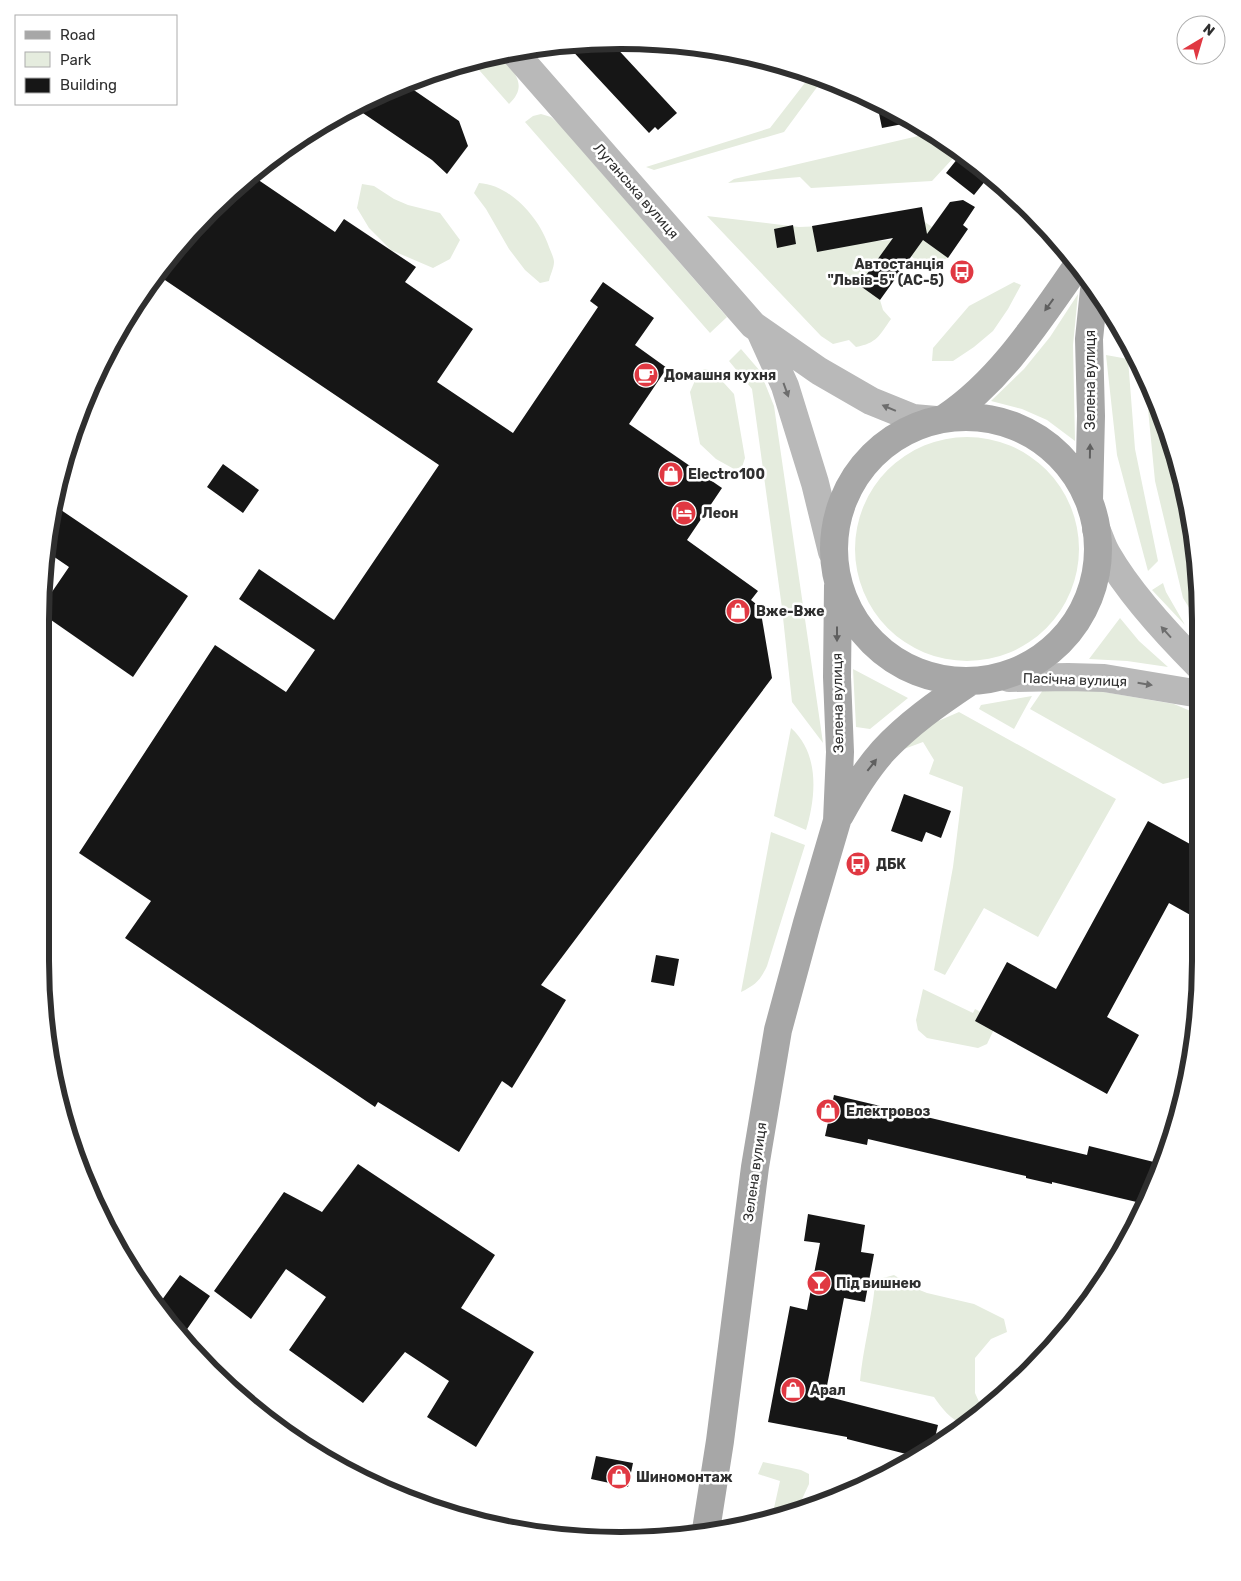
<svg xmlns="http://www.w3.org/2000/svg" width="1241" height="1581" font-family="Rubik,sans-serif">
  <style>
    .green { fill: #e5ecde }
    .building { fill: #161616 }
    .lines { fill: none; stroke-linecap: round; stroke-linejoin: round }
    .secondary { stroke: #b9b9b9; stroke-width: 28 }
    .primary { stroke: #a7a7a7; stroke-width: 28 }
    .oneway { fill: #5f5f5f }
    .oneway2 { fill: #6d6d6d }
    .labels { text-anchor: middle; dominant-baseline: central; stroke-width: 5; stroke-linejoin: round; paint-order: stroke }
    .street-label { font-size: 14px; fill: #2f2f2f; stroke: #fff }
    .poi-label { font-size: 14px; font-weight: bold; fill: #2f2f2f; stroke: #fff; text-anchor: start }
    .rim { fill: none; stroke: #2f2f2f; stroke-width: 6 }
  </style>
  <rect width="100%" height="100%" fill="#fff"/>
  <path class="green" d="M 500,56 C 514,72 529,85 509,104 L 472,62 Z
    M 811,75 L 823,79 L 784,132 L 654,170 L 646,167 L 770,128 Z
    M 541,114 L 551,117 L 561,126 L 727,317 L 710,333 L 525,122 L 533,116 Z
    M 931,133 L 962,153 L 957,154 L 932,181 L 811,188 L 800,177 L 728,183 L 734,179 Z
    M 479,183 C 511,185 540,219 549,247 C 551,252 554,258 554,262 C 554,268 550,275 549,281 L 540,283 L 525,270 L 509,249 L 486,209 L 474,193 Z
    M 362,184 L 374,186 L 394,199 L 408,205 L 440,213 L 460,240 L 450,259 L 433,268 L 391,250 L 369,228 L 357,208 Z
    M 707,216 L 799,227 L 873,224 L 878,241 L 891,240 L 900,228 L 918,217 L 939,232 L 949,257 L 930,267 L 918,262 L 903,249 L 880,300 L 883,310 L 891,319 C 879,336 877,343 856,347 L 849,340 L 833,344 L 821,336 Z
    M 1014,282 L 1021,285 L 1008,309 L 993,331 L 974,347 L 953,361 L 932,361 L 933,348 L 969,306 Z
    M 1078,294 L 1073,345 L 1075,441 L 1047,420 L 1022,409 L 991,401 L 1024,369 L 1050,337 Z
    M 741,349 L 760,371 L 774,406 L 823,743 L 792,702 L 782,608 L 752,389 L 729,361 Z
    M 1106,355 L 1128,359 L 1135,449 L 1158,561 L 1148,571 L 1117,455 Z
    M 704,369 L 713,371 L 734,394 L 745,458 L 742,467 L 734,469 L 716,459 L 700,444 L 690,392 L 697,376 Z
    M 1145,378 L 1170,434 L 1200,582 L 1200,625 L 1183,598 L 1155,481 Z
    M855 549a112 112 0 1 1 224 0a112 112 0 1 1-224 0Z
    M 1163,583 L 1166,592 L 1185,625 L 1152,590 Z
    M 1120,618 L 1139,641 L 1168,667 L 1127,661 L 1089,659 Z
    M 853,669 L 908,698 L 870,729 L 856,727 Z
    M 1043,690 L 1098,691 L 1174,704 L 1200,715 L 1200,775 L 1163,784 L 1030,709 Z
    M 1032,696 L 1014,729 L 979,709 L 981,705 Z
    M 959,712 L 1116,799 L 1038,937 L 984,908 L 945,975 L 934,970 L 953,867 L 963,787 L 929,774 L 934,760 L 923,742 L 904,749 L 915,731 Z
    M 791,728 C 820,754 816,797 806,830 L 774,816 Z
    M 771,832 L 805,845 L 767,966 C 760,981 755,985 741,992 Z
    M 923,989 L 973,1013 L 975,1009 L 998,1021 L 987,1044 L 978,1048 L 927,1038 L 918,1030 L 916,1020 Z
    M 894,1275 L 902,1280 L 912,1287 L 927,1293 L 974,1304 L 1004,1319 L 1007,1332 L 991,1339 L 975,1358 L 975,1393 L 980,1404 L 983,1408 L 963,1423 C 951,1421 941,1407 934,1397 L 860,1381 C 863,1348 872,1317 875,1284 L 883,1278 Z
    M 763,1462 L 801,1470 L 809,1474 L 809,1484 L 797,1510 L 777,1519 L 774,1508 L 780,1481 L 758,1474 Z"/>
  <path class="building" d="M 596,43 L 612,43 L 677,113 L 658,130 L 655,127 L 649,133 L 566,44 Z
    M 405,84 L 459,121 L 468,146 L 447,174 L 432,160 L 354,107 Z
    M 876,99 L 877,100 L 913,122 L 882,128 Z
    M 962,153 L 974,160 L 990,175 L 974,195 L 946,173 Z
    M 251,175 L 335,232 L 344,219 L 416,267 L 405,282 L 473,329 L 437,382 L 513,433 L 598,307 L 590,301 L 603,282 L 654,318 L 635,345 L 667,368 L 629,424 L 722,488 L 687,540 L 758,591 L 751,600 L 760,607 L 772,678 L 541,985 L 566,1000 L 512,1088 L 502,1081 L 459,1152 L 378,1102 L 375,1107 L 125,938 L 151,901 L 79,853 L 215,645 L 286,692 L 315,650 L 239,599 L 259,569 L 334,620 L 439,465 L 156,274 L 160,267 L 238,184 Z
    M 963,200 L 975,207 L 963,225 L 968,229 L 948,258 L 923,240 L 880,300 L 859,285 L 893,238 L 817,252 L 812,226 L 922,207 L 927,234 L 950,202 Z
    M 793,225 L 796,244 L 777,248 L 774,229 Z
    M 223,464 L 259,490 L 243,513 L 207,487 Z
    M 61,510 L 188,596 L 133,677 L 41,613 L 41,608 L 69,567 L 47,552 L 54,520 Z
    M 904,794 L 951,811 L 941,838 L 926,832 L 922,842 L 891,831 Z
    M 1148,821 L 1201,850 L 1201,921 L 1169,903 L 1107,1017 L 1139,1035 L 1107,1094 L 975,1021 L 1007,962 L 1056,989 Z
    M 656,955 L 679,959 L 674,986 L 651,982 Z
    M 834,1095 L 1087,1155 L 1089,1146 L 1162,1164 L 1157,1183 L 1145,1204 L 1052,1182 L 1052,1184 L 1026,1178 L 1026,1176 L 868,1139 L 867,1145 L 825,1136 Z
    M 358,1164 L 495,1255 L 461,1308 L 534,1352 L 476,1447 L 427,1417 L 449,1381 L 405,1352 L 363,1403 L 289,1350 L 326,1297 L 286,1269 L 251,1319 L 214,1291 L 284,1192 L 322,1212 Z
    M 808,1214 L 865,1225 L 861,1252 L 874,1254 L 865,1302 L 844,1298 L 825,1396 L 938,1425 L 933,1446 L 918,1457 L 847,1439 L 847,1437 L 768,1422 L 790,1306 L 807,1310 L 820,1243 L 804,1241 Z
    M 180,1275 L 210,1296 L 183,1335 L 159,1304 Z
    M 596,1456 L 633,1463 L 628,1487 L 591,1479 Z"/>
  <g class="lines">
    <path class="secondary" d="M 514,52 L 753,325 L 819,371 L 871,401 L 913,418 L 936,420
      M 760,331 L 785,386 L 815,483 L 832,552
      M 1096,529 C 1100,537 1102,546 1107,554 C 1130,594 1167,634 1200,667
      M 1009,678 L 1068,677 L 1104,678 L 1200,694"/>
    <path class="primary" d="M834 549a132 132 0 1 1 264 0a132 132 0 1 1-264 0Z
      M 946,417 C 1001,380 1039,320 1077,266
      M 1089,500 L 1091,416 L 1089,339 L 1094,290
      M 840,815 C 852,793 866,770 883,751 C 908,724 938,703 968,683
      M 706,1530 L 720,1441 L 755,1167 L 778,1030 L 807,923 L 837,821 L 840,752 L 837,677 L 838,586"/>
  </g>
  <defs><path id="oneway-solid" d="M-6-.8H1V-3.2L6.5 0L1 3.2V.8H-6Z" transform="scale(1.25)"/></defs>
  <g class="oneway">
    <use href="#oneway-solid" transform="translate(1049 305) rotate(126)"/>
    <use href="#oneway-solid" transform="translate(1090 451) rotate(-89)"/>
    <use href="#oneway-solid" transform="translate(837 634) rotate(90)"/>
    <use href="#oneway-solid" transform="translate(872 765) rotate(-52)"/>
  </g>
  <g class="oneway2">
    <use href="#oneway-solid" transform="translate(786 390) rotate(70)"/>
    <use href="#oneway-solid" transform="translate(889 408) rotate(-157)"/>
    <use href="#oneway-solid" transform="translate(1166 632) rotate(-132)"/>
    <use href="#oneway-solid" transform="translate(1145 684) rotate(9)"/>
  </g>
  <defs>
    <symbol id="bus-disc" viewBox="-11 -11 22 22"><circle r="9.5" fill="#e03842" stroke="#fff"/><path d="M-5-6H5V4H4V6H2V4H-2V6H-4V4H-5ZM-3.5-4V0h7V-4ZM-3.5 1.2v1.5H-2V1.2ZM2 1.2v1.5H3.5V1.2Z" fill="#fff"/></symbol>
    <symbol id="cafe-disc" viewBox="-11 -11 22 22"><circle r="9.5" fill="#e03842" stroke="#fff"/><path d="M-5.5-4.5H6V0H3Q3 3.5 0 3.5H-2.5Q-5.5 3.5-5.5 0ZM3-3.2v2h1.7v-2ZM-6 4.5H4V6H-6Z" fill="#fff"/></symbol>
    <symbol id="shop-disc" viewBox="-11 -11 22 22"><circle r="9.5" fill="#e03842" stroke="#fff"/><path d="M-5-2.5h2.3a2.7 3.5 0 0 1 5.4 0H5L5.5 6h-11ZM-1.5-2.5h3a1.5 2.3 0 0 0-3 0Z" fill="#fff"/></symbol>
    <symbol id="hotel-disc" viewBox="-11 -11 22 22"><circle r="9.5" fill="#e03842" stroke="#fff"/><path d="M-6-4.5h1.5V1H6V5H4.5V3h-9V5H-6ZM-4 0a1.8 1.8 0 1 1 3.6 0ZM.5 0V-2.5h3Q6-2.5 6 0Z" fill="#fff"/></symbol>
    <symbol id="bar-disc" viewBox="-11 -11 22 22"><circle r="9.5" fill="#e03842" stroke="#fff"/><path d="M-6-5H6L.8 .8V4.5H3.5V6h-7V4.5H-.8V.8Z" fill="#fff"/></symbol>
  </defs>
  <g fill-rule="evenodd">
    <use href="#bus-disc" x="948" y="258" width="28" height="28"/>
    <use href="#cafe-disc" x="632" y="361" width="28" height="28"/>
    <use href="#shop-disc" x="657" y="460" width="28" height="28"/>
    <use href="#hotel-disc" x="670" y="499" width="28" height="28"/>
    <use href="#shop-disc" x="724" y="597" width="28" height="28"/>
    <use href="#bus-disc" x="844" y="850" width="28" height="28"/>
    <use href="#shop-disc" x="814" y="1097" width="28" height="28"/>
    <use href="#bar-disc" x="805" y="1269" width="28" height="28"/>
    <use href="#shop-disc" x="779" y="1376" width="28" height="28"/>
    <use href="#shop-disc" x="605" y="1463" width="28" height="28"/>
  </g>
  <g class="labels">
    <g class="street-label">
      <text transform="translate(636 191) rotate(49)">Луганська вулиця</text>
      <text transform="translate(1090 380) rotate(-90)">Зелена вулиця</text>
      <text transform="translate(1075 680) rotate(2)">Пасічна вулиця</text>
      <text transform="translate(838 703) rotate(-91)">Зелена вулиця</text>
      <text transform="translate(755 1172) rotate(-82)">Зелена вулиця</text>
    </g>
    <g class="poi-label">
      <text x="944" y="264" text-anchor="end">Автостанція<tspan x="944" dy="16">"Львів-5" (АС-5)</tspan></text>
      <text x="664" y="375">Домашня кухня</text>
      <text x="688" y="474">Electro100</text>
      <text x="702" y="513">Леон</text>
      <text x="756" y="611">Вже-Вже</text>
      <text x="876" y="864">ДБК</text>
      <text x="846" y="1111">Електровоз</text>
      <text x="836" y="1283">Під вишнею</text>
      <text x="810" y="1390">Арал</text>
      <text x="636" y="1477">Шиномонтаж</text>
    </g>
  </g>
  <path d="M0 0H1241V1581H0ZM620 49H621A571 571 0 0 1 1192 620V961A571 571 0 0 1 621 1532H620A571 571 0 0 1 49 961V620A571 571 0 0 1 620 49Z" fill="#fff" fill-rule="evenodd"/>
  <path class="rim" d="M620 49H621A571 571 0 0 1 1192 620V961A571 571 0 0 1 621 1532H620A571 571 0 0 1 49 961V620A571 571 0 0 1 620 49Z"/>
  <rect x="15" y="15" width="162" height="90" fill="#ffffff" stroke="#acacac"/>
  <rect x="25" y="31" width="25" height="8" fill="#a7a7a7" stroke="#acacac"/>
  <text x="60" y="40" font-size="15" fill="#2f2f2f">Road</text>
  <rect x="25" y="52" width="25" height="15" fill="#e5ecde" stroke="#acacac"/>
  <text x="60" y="65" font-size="15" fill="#2f2f2f">Park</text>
  <rect x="25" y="78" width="25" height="15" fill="#161616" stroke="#acacac"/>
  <text x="60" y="90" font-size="15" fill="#2f2f2f">Building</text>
  <g transform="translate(1201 40) rotate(38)"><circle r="24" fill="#ffffff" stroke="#acacac"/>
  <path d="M0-4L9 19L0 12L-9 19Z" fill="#e03842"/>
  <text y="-8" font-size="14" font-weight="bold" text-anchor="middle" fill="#2f2f2f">N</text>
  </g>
</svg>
